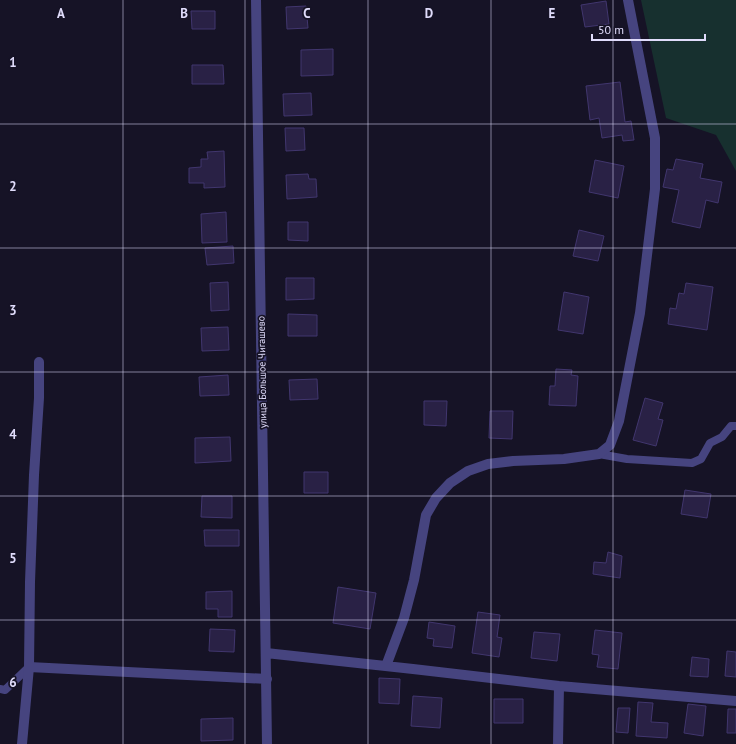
<svg xmlns="http://www.w3.org/2000/svg" width="736" height="744" font-family="'PT Sans',sans-serif">
  <style>
    .green { fill: #17302f }
    .building { fill: #292145; stroke: #41366e }
    .lines { fill: none; stroke-linecap: round; stroke-linejoin: round }
    .service { stroke: #46447f; stroke-width: 8 }
    .minor { stroke: #46447f; stroke-width: 10 }
    .grid { fill: none; stroke: #e0dcfb; stroke-width: 1; stroke-opacity: 0.55 }
    .labels { text-anchor: middle; dominant-baseline: central; stroke-width: 3.5; stroke-linejoin: round; paint-order: stroke }
    .street-label { font-size: 10px; fill: #e0dcfb; stroke: #161326 }
    .grid-label { font-size: 13px; text-anchor: middle; font-weight: bold; fill: #e0dcfb; stroke: #161326; stroke-width: 3.5; stroke-linejoin: round; paint-order: stroke }
  </style>
  <rect width="100%" height="100%" fill="#161326"/>
  <path class="green" d="M 641,0 L 736,0 L 736,171 L 716,135 L 666,118 Z"/>
  <path class="building" d="M 606,1 L 609,24 L 585,27 L 581,5 Z
    M 306,6 L 308,28 L 287,29 L 286,7 Z
    M 191,11 L 215,11 L 215,29 L 192,29 Z
    M 333,49 L 333,75 L 301,76 L 301,50 Z
    M 192,65 L 223,65 L 224,84 L 192,84 Z
    M 620,82 L 625,122 L 631,121 L 634,140 L 623,141 L 622,135 L 602,138 L 599,118 L 590,120 L 586,86 Z
    M 311,93 L 312,115 L 284,116 L 283,94 Z
    M 285,128 L 304,128 L 305,150 L 286,151 Z
    M 224,151 L 225,187 L 204,188 L 204,183 L 189,183 L 189,168 L 201,167 L 201,159 L 208,159 L 207,152 Z
    M 676,159 L 703,164 L 700,178 L 722,182 L 718,203 L 706,200 L 700,228 L 672,222 L 679,190 L 663,187 L 667,169 L 673,170 Z
    M 595,160 L 624,166 L 618,198 L 589,192 Z
    M 308,174 L 309,179 L 316,179 L 317,197 L 287,199 L 286,175 Z
    M 226,212 L 227,242 L 202,243 L 201,214 Z
    M 288,222 L 308,222 L 308,241 L 288,240 Z
    M 579,230 L 604,236 L 598,261 L 573,256 Z
    M 233,246 L 234,263 L 207,265 L 205,248 Z
    M 286,278 L 314,278 L 314,299 L 286,300 Z
    M 228,282 L 229,310 L 211,311 L 210,283 Z
    M 686,283 L 713,287 L 707,330 L 668,324 L 670,308 L 676,309 L 679,293 L 684,294 Z
    M 564,292 L 589,297 L 583,334 L 558,330 Z
    M 288,314 L 317,315 L 317,336 L 288,336 Z
    M 228,327 L 229,350 L 202,351 L 201,328 Z
    M 556,369 L 572,370 L 571,375 L 578,376 L 576,406 L 549,405 L 550,386 L 555,386 Z
    M 228,375 L 229,395 L 200,396 L 199,377 Z
    M 317,379 L 318,399 L 290,400 L 289,380 Z
    M 645,398 L 663,403 L 658,419 L 663,420 L 656,446 L 633,440 Z
    M 424,401 L 447,401 L 446,426 L 424,425 Z
    M 490,411 L 513,411 L 512,439 L 489,438 Z
    M 230,437 L 231,461 L 195,463 L 195,438 Z
    M 304,472 L 328,472 L 328,493 L 304,493 Z
    M 685,490 L 711,494 L 707,518 L 681,514 Z
    M 202,496 L 232,496 L 232,518 L 201,517 Z
    M 204,530 L 239,530 L 239,546 L 205,546 Z
    M 608,552 L 622,556 L 620,578 L 593,574 L 594,562 L 606,563 Z
    M 338,587 L 376,593 L 370,629 L 333,623 Z
    M 232,591 L 232,617 L 218,617 L 218,609 L 206,609 L 206,592 Z
    M 478,612 L 500,615 L 497,637 L 502,638 L 499,657 L 472,653 Z
    M 429,622 L 455,626 L 452,648 L 433,646 L 434,639 L 427,638 Z
    M 210,629 L 235,630 L 234,652 L 209,651 Z
    M 595,630 L 622,633 L 618,669 L 597,667 L 599,655 L 592,654 Z
    M 534,632 L 560,634 L 557,661 L 531,658 Z
    M 727,651 L 736,652 L 736,677 L 725,676 Z
    M 692,657 L 709,659 L 708,677 L 690,676 Z
    M 379,678 L 400,679 L 399,704 L 379,703 Z
    M 413,696 L 442,698 L 440,728 L 411,726 Z
    M 494,699 L 523,699 L 523,723 L 494,723 Z
    M 638,702 L 653,703 L 651,722 L 668,723 L 667,738 L 636,736 Z
    M 688,704 L 706,706 L 703,736 L 684,733 Z
    M 618,708 L 630,708 L 628,733 L 616,732 Z
    M 728,709 L 736,709 L 736,733 L 727,733 Z
    M 233,718 L 233,740 L 201,741 L 201,719 Z"/>
  <g class="lines">
    <path class="service" d="M 599,454 L 627,459 L 692,463 L 701,459 L 710,443 L 722,437 L 731,426 L 736,426
      M 0,689 L 5,690 L 29,667"/>
    <path class="minor" d="M 256,0 L 267,744
      M 266,653 L 413,669 L 559,686 L 736,701
      M 386,666 L 404,618 L 414,580 L 426,515 L 436,498 L 450,483 L 468,471 L 488,464 L 513,461 L 564,459 L 599,454 L 610,445 L 619,421 L 640,313 L 655,189 L 655,138 L 628,0
      M 29,667 L 267,679
      M 22,744 L 29,667 L 30,582 L 34,475 L 39,398 L 39,362
      M 558,744 L 559,686"/>
  </g>
  <path class="grid" d="M 123,0 L 123,744M 245,0 L 245,744M 368,0 L 368,744M 491,0 L 491,744M 613,0 L 613,744M 0,124 L 736,124M 0,248 L 736,248M 0,372 L 736,372M 0,496 L 736,496M 0,620 L 736,620"/>
  <g class="labels">
    <g class="street-label">
      <text transform="translate(262 372) rotate(-91)">улица Большое Чигашево</text>
    </g>
  </g>
  <g class="grid-label">
    <text x="61" y="18">A</text>
    <text x="184" y="18">B</text>
    <text x="307" y="18">C</text>
    <text x="429" y="18">D</text>
    <text x="552" y="18">E</text>
    <text x="13" y="67">1</text>
    <text x="13" y="191">2</text>
    <text x="13" y="315">3</text>
    <text x="13" y="439">4</text>
    <text x="13" y="563">5</text>
    <text x="13" y="687">6</text>
  </g>
  <path d="M592 34v6h113v-6" fill="none" stroke="#e0dcfb" stroke-width="2"/>
  <text x="598" y="34" font-size="12" fill="#e0dcfb" stroke="#161326" stroke-width="3" paint-order="stroke">50 m</text>
</svg>
